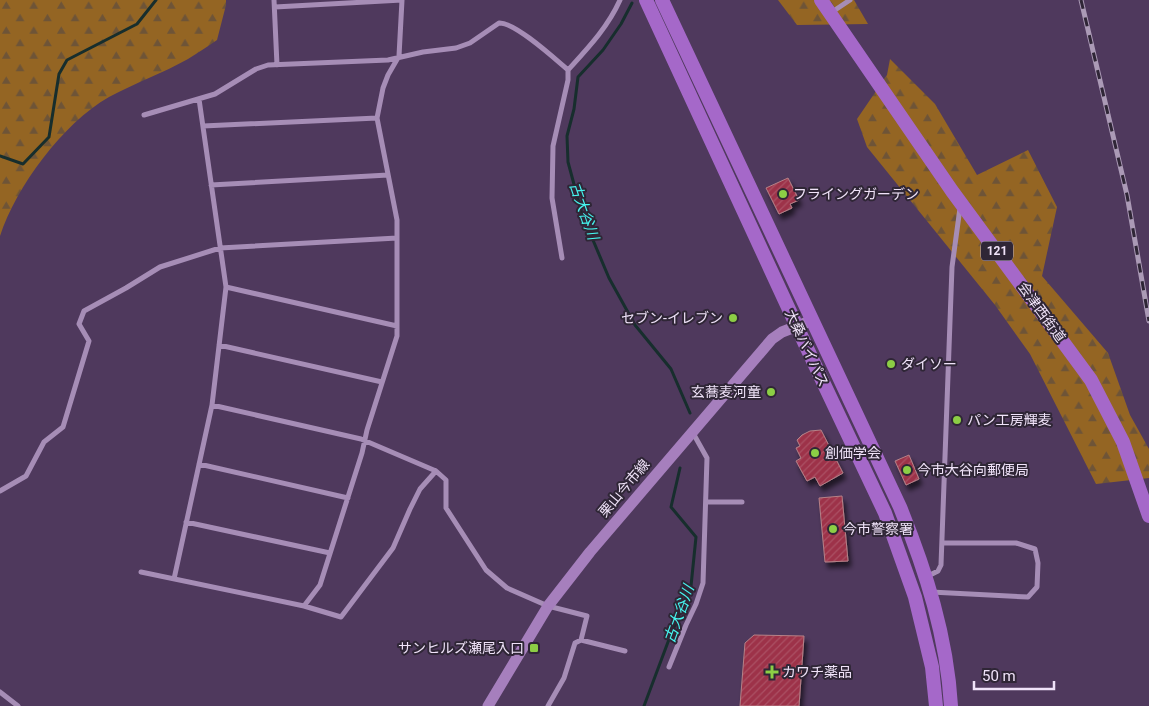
<svg xmlns="http://www.w3.org/2000/svg" width="1149" height="706" font-family="Roboto,'Noto Sans JP',sans-serif">
  <style>
    .forest { fill: url(#forest-firs) }
    .lines { fill: none; stroke-linecap: round; stroke-linejoin: round }
    .stream { stroke: #172e2d; stroke-width: 3 }
    .building { fill: url(#building-hatch); stroke: #b58187; filter: url(#shadow) }
    .minor { stroke: #a68db6; stroke-width: 5 }
    .secondary { stroke: #a67fbd; stroke-width: 11 }
    .trunk { stroke: #a568c9; stroke-width: 14 }
    .rail-casing { stroke: #ab9ab6; stroke-width: 5 }
    .rail { stroke: #2f2636; stroke-width: 3; stroke-dasharray: 9; stroke-linecap: butt }
    .poi-dot { fill: #8cce45; stroke: #2f2636; stroke-width: 2 }
    .labels { text-anchor: middle; dominant-baseline: central; stroke-width: 4; stroke-linejoin: round; paint-order: stroke }
    .shield { fill: #2f2636; stroke: #b6aabe; stroke-width: 1 }
    .shield-label { font-size: 12px; font-weight: bold; fill: #f0e3f9 }
    .poi-label { font-size: 14px; fill: #f0e3f9; stroke: #2f2636; text-anchor: start }
    .street-label { font-size: 14px; fill: #f0e3f9; stroke: #2f2636 }
    .water-label { font-size: 15px; font-style: italic; fill: #46f6f0; stroke: #2f2636 }
  </style>
  <defs>
    <pattern id="forest-firs" width="22" height="20" patternUnits="userSpaceOnUse" patternTransform="scale(1.25)"><rect width="22" height="20" fill="#946523"/><path d="M5 1l3.5 6h-7zM16 11l3.5 6h-7z" fill="#6e5437"/></pattern>
    <pattern id="building-hatch" width="6" height="6" patternUnits="userSpaceOnUse" patternTransform="scale(1.25)"><rect width="6" height="6" fill="#9d3249"/><path d="M-1 1l2-2M0 6l6-6M5 7l2-2" fill="none" stroke="#ab5064"/></pattern>
    <filter id="shadow"><feDropShadow dx="3" dy="5.5" stdDeviation="2.5" flood-color="#0009"/></filter>
  </defs>
  <rect width="100%" height="100%" fill="#4f395d"/>
  <path class="forest" d="M 0,0 L 226,0 L 226,5 L 217,40 C 208,46 198,53 188,59 C 163,73 135,83 109,97 C 63,123 16,187 0,236 Z
    M 778,0 L 854,0 L 868,24 L 797,25 Z
    M 890,59 L 935,104 L 977,175 L 1028,150 L 1057,207 L 1042,276 L 1108,353 L 1130,415 L 1149,449 L 1149,478 L 1096,484 L 1030,354 L 995,305 L 867,147 L 857,119 L 887,75 Z"/>
  <g class="lines">
    <path class="stream" d="M 632,3 L 621,24 L 603,50 L 578,77 L 574,109 L 567,136 L 568,162 L 582,214 L 609,278 L 635,325 L 671,369 L 690,413
      M 0,156 L 23,164 L 49,137 L 59,74 L 67,60 L 137,24 L 156,0
      M 644,706 L 668,642 L 691,586 L 696,537 L 671,507 L 680,468"/>
  </g>
  <path class="building" d="M 788,178 L 799,200 L 790,204 L 792,208 L 779,214 L 766,188 Z
    M 821,430 L 843,473 L 820,486 L 815,477 L 807,481 L 796,461 L 801,458 L 796,448 L 800,446 L 797,440 L 802,435 L 810,431 Z
    M 909,455 L 919,479 L 906,485 L 895,461 Z
    M 842,496 L 848,561 L 825,562 L 819,498 Z
    M 754,635 L 804,636 L 799,706 L 740,706 L 745,643 Z"/>
  <g class="lines">
    <path class="minor" d="M 274,0 L 277,65
      M 275,7 L 402,0
      M 832,12 L 850,0
      M 568,70 C 588,48 608,27 620,0
      M 144,115 L 215,94 L 256,69 L 268,65 L 388,60 L 423,52 L 456,48 L 470,43 L 499,23 C 515,22 555,59 568,70 L 568,80 L 553,146 L 552,198 L 562,258
      M 203,126 L 377,118
      M 211,185 L 388,175
      M 226,287 L 397,326
      M 219,345 L 382,382
      M 212,405 L 361,439 L 436,471 L 446,480 L 446,508 L 486,570 L 507,588 L 548,606 L 587,616 L 581,640 L 575,643 L 564,678 L 548,706
      M 199,464 L 348,498
      M 0,491 L 26,476 L 44,442 L 63,427 L 89,341 L 79,324 L 84,311 L 126,288 L 160,267 L 220,248 L 397,238
      M 707,502 L 742,502
      M 186,522 L 330,553
      M 141,572 L 304,606 L 341,617 L 393,548 L 410,509 L 420,489 L 436,471
      M 928,576 L 938,571 L 941,565 L 952,267 L 960,208
      M 174,579 L 212,405 L 226,287 L 199,99
      M 931,592 L 1028,597 L 1037,587 L 1038,563 L 1035,549 L 1016,543 L 942,543
      M 304,606 L 320,585 L 362,453 L 367,430 L 397,336 L 397,220 L 377,118 L 383,88 L 388,75 L 399,56 L 402,0
      M 581,640 L 625,651
      M 669,667 L 686,625 L 696,604 L 703,583 L 707,458 L 693,433
      M 0,692 L 18,706"/>
    <path class="secondary" d="M 488,706 L 548,606 L 590,552 L 772,339 L 782,332 L 813,320"/>
    <path class="trunk" d="M 646,0 L 805,344 L 885,513 L 915,597 L 932,667 L 936,706
      M 662,0 L 900,507 C 926,571 947,637 951,706
      M 821,0 L 952,191 L 1091,380 L 1123,442 L 1149,516"/>
    <defs>
      <path id="rail" d="M 1081,0 L 1127,195 L 1149,321"/>
    </defs>
    <use href="#rail" class="rail-casing"/>
    <use href="#rail" class="rail"/>
  </g>
  <g class="poi-dot">
    <circle cx="783" cy="194" r="5"/>
    <circle cx="733" cy="318" r="5"/>
    <circle cx="891" cy="364" r="5"/>
    <circle cx="771" cy="392" r="5"/>
    <circle cx="957" cy="420" r="5"/>
    <circle cx="815" cy="453" r="5"/>
    <circle cx="907" cy="470" r="5"/>
    <circle cx="833" cy="529" r="5"/>
    <rect x="529" y="643" width="10" height="10" rx="2.5"/>
    <path d="M769.5 664.5h5v5h5v5h-5v5h-5v-5h-5v-5h5z"/>
  </g>
  <g class="labels">
    <rect class="shield" x="981" y="241.5" width="32" height="19" rx="4"/>
    <g class="shield-label">
      <text x="997" y="251">121</text>
    </g>
    <g class="poi-label">
      <text x="793" y="194">フライングガーデン</text>
      <text x="723" y="318" text-anchor="end">セブン-イレブン</text>
      <text x="901" y="364">ダイソー</text>
      <text x="761" y="392" text-anchor="end">玄蕎麦河童</text>
      <text x="967" y="420">パン工房輝麦</text>
      <text x="825" y="453">創価学会</text>
      <text x="917" y="470">今市大谷向郵便局</text>
      <text x="843" y="529">今市警察署</text>
      <text x="524" y="648" text-anchor="end">サンヒルズ瀬尾入口</text>
      <text x="782" y="672">カワチ薬品</text>
    </g>
    <g class="street-label">
      <text transform="translate(1042 312) rotate(54)">会津西街道</text>
      <text transform="translate(807 348) rotate(65)">大桑バイパス</text>
      <text transform="translate(624 488) rotate(-50)">栗山今市線</text>
    </g>
    <g class="water-label">
      <text transform="translate(584 211) rotate(71)">古大谷川</text>
      <text transform="translate(679 614) rotate(-70)">古大谷川</text>
    </g>
  </g>
  <path d="M974 681v8h80v-8" fill="none" stroke="#f0e3f9" stroke-width="2.5"/>
  <text x="982" y="681" font-size="15" fill="#f0e3f9" stroke="#2f2636" stroke-width="4" paint-order="stroke">50 m</text>
</svg>
